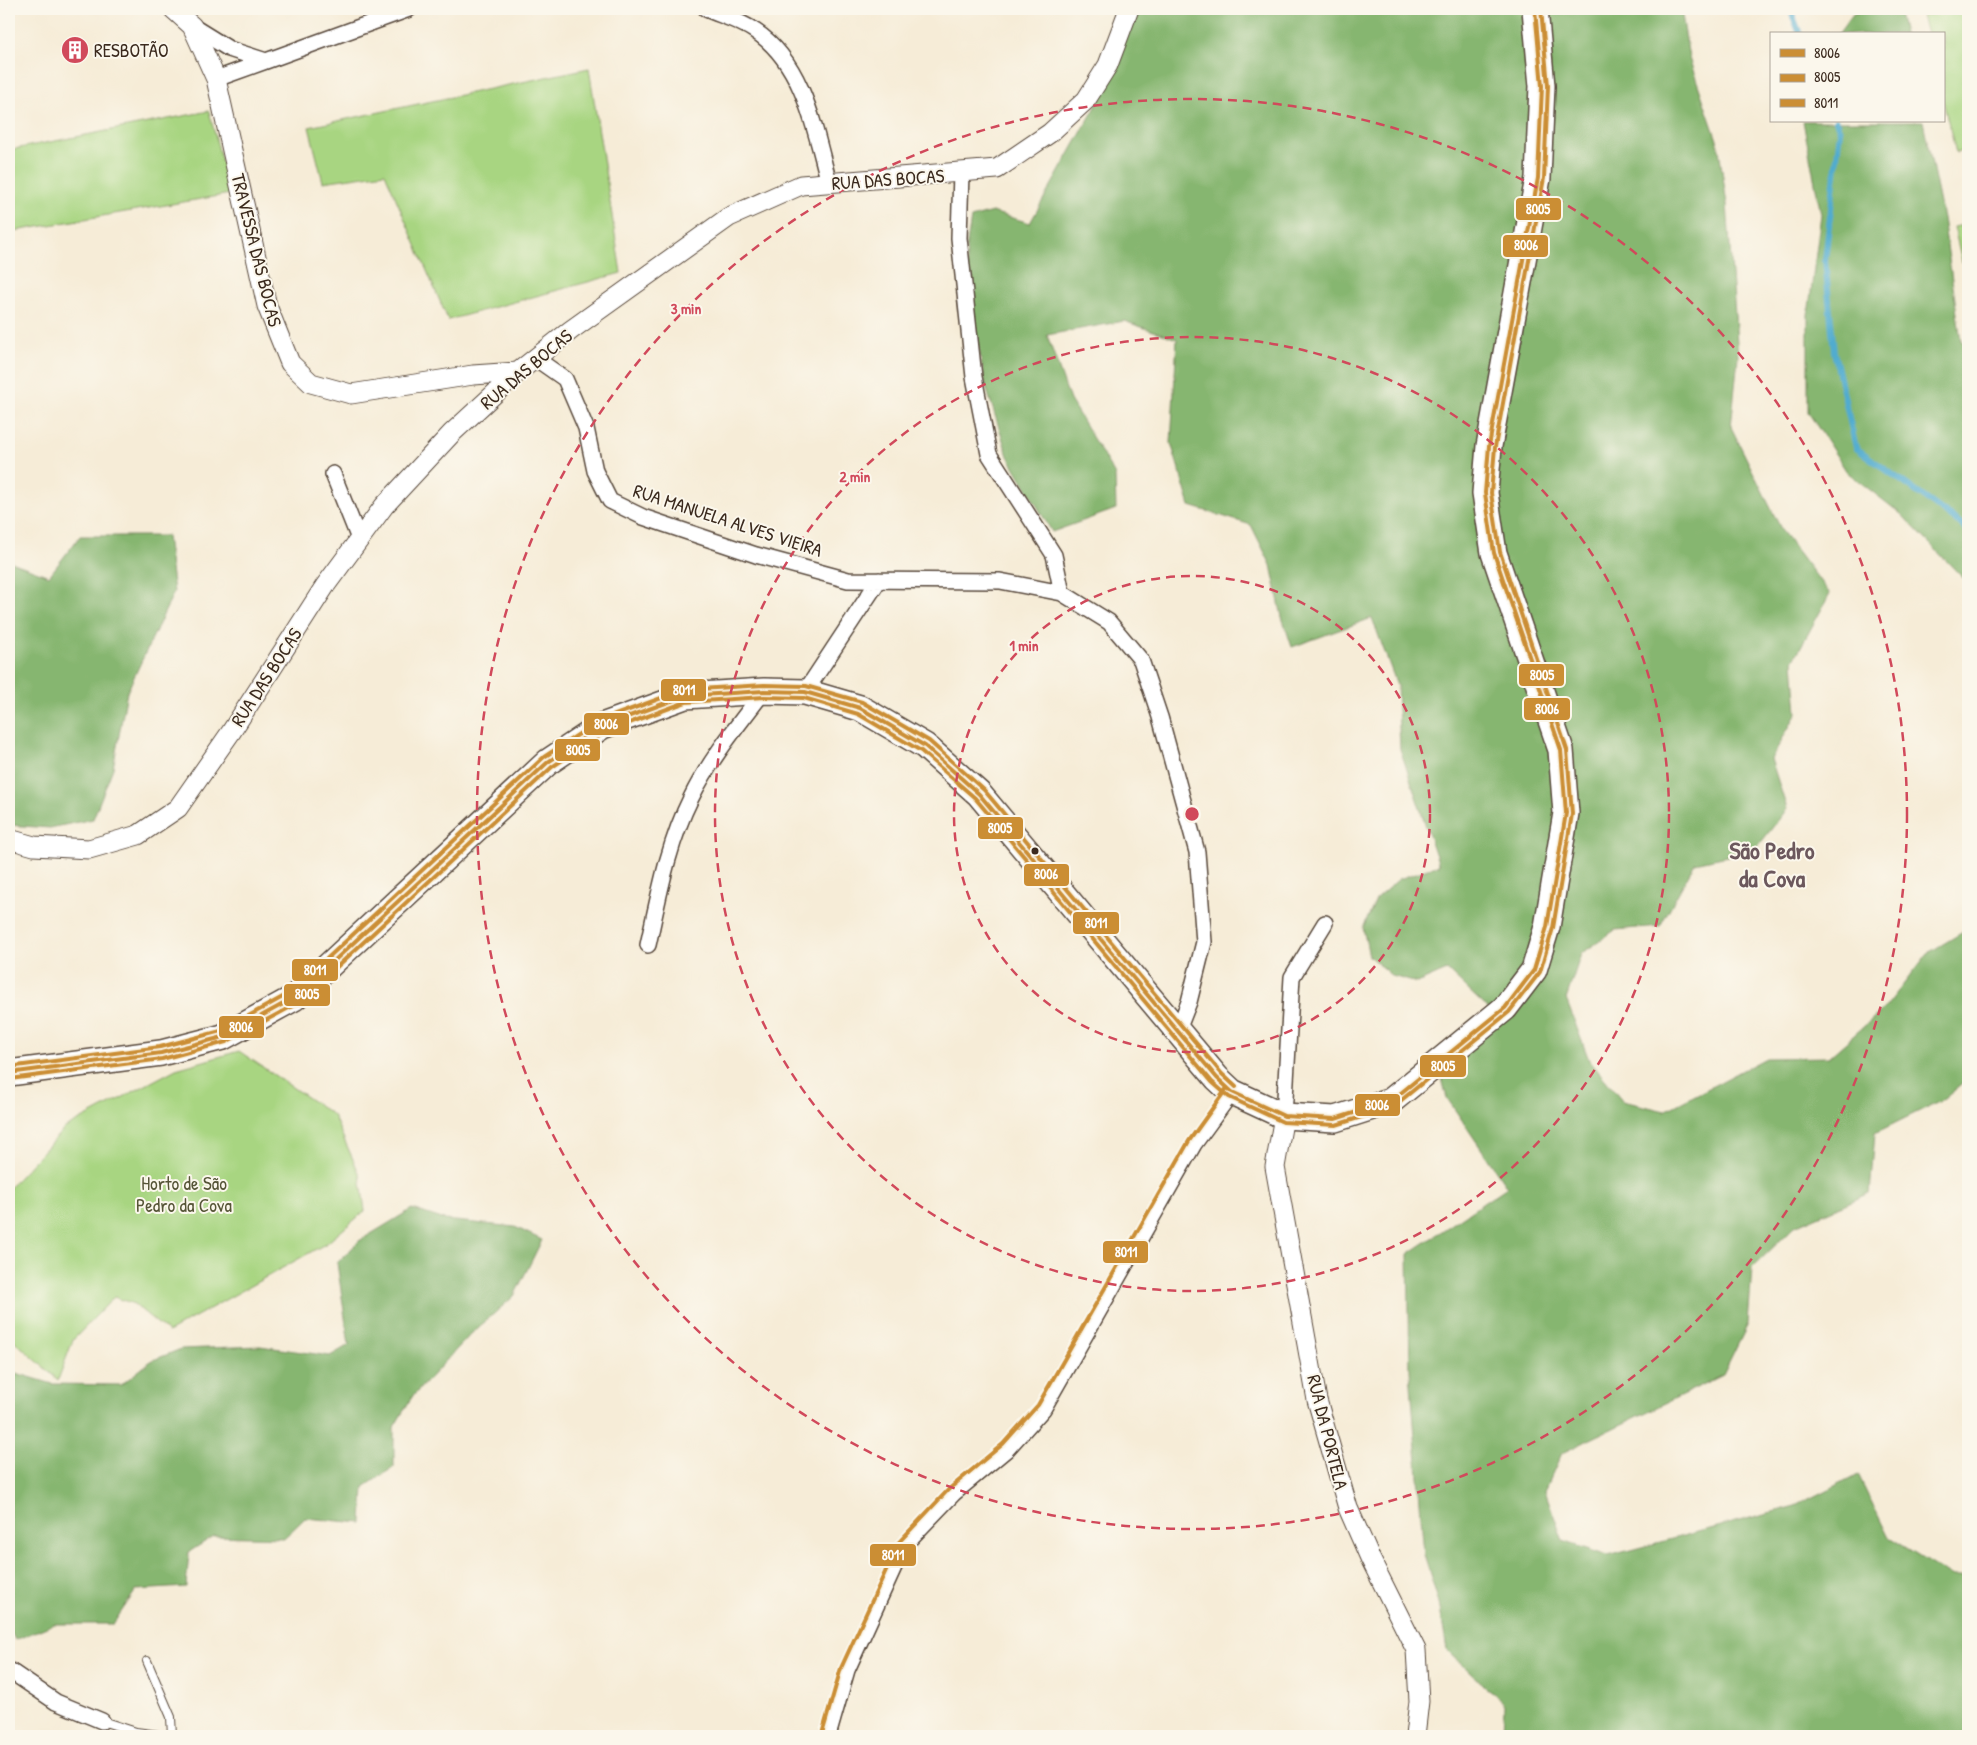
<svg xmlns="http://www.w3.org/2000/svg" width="1977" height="1745" font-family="'Patrick Hand',sans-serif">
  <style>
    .green { fill: #a8d581; stroke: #728050 }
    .forest { fill: #86b66f; stroke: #607046 }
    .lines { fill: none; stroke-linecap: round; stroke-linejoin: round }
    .stream { stroke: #51accf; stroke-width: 6 }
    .service-casing { stroke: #57473a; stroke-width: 10 }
    .minor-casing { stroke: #57473a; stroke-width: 18 }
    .tertiary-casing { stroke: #57473a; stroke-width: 21 }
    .primary-casing { stroke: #57473a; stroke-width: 28 }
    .service { stroke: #fff; stroke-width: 8 }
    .minor { stroke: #fff; stroke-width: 15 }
    .tertiary { stroke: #fff; stroke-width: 19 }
    .primary { stroke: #fff; stroke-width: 25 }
    .bus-1-casing { stroke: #fbf7ec; stroke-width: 8 }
    .bus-2-casing { stroke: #fbf7ec; stroke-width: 8 }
    .bus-3-casing { stroke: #fbf7ec; stroke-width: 8 }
    .bus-1 { stroke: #cb8e34; stroke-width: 4 }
    .bus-2 { stroke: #cb8e34; stroke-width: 4 }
    .bus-3 { stroke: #cb8e34; stroke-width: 4 }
    .ring { fill: none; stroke: #d1495b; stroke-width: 2.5; stroke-dasharray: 9 6 }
    .bus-dot { fill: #3b2a1e; stroke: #fbf7ec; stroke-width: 2 }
    .labels { text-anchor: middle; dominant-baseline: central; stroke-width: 4; stroke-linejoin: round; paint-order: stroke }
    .poi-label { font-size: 19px; fill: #3b2a1e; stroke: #fbf7ec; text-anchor: start }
    .street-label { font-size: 19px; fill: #3b2a1e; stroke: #fbf7ec }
    .park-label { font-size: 19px; fill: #565537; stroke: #fbf7ec }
    .district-label { font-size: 24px; font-weight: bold; fill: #6c585d; stroke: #fbf7ec }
    .centre { fill: #d1495b; stroke: #fbf7ec; stroke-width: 2.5 }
    .ring-label { font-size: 15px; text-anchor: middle; font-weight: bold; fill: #d1495b; stroke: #fbf7ec; stroke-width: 4; stroke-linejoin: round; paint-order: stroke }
    .line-badge { stroke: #fbf7ec; stroke-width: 2 }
    .badge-label { font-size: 14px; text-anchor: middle; font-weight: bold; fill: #fff }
  </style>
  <rect width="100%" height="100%" fill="#fbf7ec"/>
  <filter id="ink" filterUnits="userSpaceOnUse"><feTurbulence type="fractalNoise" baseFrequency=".02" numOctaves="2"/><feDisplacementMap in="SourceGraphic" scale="10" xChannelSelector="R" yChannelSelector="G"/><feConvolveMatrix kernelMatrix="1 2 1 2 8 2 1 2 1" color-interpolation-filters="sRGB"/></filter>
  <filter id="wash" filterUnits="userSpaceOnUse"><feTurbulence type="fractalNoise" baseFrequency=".0096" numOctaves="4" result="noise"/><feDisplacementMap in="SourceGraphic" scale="20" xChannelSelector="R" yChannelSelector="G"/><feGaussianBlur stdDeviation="1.12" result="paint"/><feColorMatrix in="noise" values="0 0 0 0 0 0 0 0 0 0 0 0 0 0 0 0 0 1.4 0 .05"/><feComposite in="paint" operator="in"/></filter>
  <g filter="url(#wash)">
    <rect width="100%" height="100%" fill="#f6ecd7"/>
    <path class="green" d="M 1954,9 L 1968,9 L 1968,149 L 1956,153 L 1943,101 L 1943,34 L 1927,34 L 1922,16 Z
      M 589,68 L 621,273 L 448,320 L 385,173 L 323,182 L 309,127 Z
      M 209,111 L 230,194 L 9,232 L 9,150 Z
      M 1968,224 L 1968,288 L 1954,227 Z
      M 239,1051 L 333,1115 L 360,1175 L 365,1211 L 327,1243 L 168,1332 L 134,1304 L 114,1297 L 73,1340 L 58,1380 L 9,1336 L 9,1188 L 65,1128 L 176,1069 Z"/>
    <path class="forest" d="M 1131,9 L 1681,9 L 1689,58 L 1718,143 L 1727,204 L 1738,357 L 1731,427 L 1782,531 L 1830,594 L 1793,661 L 1797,713 L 1771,759 L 1787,809 L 1755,850 L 1695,863 L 1660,926 L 1615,930 L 1581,954 L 1566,999 L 1589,1060 L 1623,1101 L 1665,1111 L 1766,1058 L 1829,1057 L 1885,1008 L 1928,953 L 1968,929 L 1968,1079 L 1944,1099 L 1875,1133 L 1870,1193 L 1795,1226 L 1752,1268 L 1748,1324 L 1723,1375 L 1562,1453 L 1545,1491 L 1563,1541 L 1608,1556 L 1795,1506 L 1858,1474 L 1889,1538 L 1952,1577 L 1968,1577 L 1968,1736 L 1503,1736 L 1504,1704 L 1447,1650 L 1439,1603 L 1424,1555 L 1410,1371 L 1408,1254 L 1507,1187 L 1447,1098 L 1441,1075 L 1498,1018 L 1447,970 L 1417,983 L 1392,976 L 1369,956 L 1363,928 L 1377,898 L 1399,879 L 1439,865 L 1400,749 L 1397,685 L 1372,618 L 1292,647 L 1282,617 L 1271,565 L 1251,525 L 1190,506 L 1171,443 L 1177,339 L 1124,321 L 1047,335 L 1070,400 L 1115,475 L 1116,509 L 1052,532 L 1008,456 L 986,387 L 972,313 L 966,249 L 971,218 L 992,212 L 1030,223 L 1099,101 Z
      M 1866,9 L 1898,9 L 1904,34 L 1838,34 L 1853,14 Z
      M 1803,121 L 1923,121 L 1943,218 L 1961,341 L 1968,345 L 1968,583 L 1901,514 L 1847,472 L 1808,412 L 1808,315 L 1821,214 Z
      M 80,536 L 167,536 L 174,592 L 127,692 L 113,768 L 93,819 L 50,828 L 9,825 L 9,561 L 49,576 Z
      M 412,1209 L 445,1220 L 515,1227 L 542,1240 L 514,1296 L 471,1334 L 412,1397 L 394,1427 L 394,1467 L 364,1487 L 362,1523 L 305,1518 L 284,1538 L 214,1536 L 189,1552 L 186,1587 L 136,1590 L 113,1624 L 54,1624 L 15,1640 L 9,1628 L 9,1371 L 53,1384 L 121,1385 L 151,1361 L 181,1349 L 260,1346 L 330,1356 L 349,1345 L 337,1263 L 359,1241 Z"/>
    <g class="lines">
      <path class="stream" d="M 1790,9 L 1800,34
        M 1836,121 L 1840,131 L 1825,260 L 1834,352 L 1856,448 L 1961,524 L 1968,534"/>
    </g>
  </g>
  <g filter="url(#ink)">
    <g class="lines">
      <defs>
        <path id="service" d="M 147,1661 L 171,1717 L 172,1736
          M 102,1721 L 136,1732 L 166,1736"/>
        <path id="minor" d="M 706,9 C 722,16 741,21 755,31 C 804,63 815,131 829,183
          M 192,26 L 229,49 L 266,61 L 409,9
          M 216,79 L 266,61
          M 961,173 L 959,238 L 974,377 L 989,454 L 1054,555 L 1062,593
          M 535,358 L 565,379 L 586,428 L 595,471 L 610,501 L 643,517 L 756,555 L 848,580 L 1000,581 L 1062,593 L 1109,622 L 1141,660 L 1160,717 L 1197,852 L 1204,942 L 1189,1002 L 1178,1030
          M 333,474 L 359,539
          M 805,692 L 879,580
          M 648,945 C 659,895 668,844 691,798 C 710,759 738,725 764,691
          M 1284,1116 L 1292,977 L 1325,923
          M 9,1670 L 56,1702 L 102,1721
          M 828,1736 L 847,1670 L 904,1545 L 954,1493 L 1007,1449 L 1043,1409 L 1194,1144 L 1232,1092"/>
        <path id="tertiary" d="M 173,9 L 192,26 L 216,79 L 267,306 L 290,363 L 311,383 L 351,394 L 473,375 L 518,372
          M 9,839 L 34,846 L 89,849 L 138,835 L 178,808 L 231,732 L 325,586 L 384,506 L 452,433 L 518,372 L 571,330 L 729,217 L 801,185 L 997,169 L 1050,133 L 1086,100 L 1108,65 L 1129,9
          M 1284,1116 L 1275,1167 L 1317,1400 L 1348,1508 L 1370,1558 L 1416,1650 L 1419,1701 L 1415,1736"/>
        <path id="primary" d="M 9,1073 L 161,1053 L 223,1037 L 294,998 L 548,762 L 602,726 L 685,696 L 764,691 L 805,692 L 860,708 L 925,746 L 979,794 L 1217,1078 L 1232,1092 L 1284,1116 L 1335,1119 L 1391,1101 L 1505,1008 L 1534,970 L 1547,927 L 1566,813 L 1561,750 L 1494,553 L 1485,493 L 1489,446 L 1538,178 L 1542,86 L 1535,9"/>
      </defs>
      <use href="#service" class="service-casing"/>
      <use href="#minor" class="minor-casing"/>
      <use href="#tertiary" class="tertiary-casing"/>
      <use href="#primary" class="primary-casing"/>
      <use href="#service" class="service"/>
      <use href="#minor" class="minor"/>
      <use href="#tertiary" class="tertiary"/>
      <use href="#primary" class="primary"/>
      <defs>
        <path id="bus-1" d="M 9,1073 L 161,1053 L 223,1037 L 294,998 L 548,762 L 602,726 L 685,696 L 764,691 L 805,692 L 860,708 L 925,746 L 979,794 L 1217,1078 L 1232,1092 L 1284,1116 L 1335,1119 L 1391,1101 L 1505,1008 L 1534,970 L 1547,927 L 1566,813 L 1561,750 L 1494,553 L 1485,493 L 1489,446 L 1538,178 L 1542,86 L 1535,9"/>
        <path id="bus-2" d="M 10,1079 L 162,1059 L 226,1042 L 298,1003 L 552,767 L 605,732 L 686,702 L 764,697 L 804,698 L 858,714 L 921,751 L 975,798 L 1212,1082 L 1229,1097 L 1283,1122 L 1336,1125 L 1393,1107 L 1509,1012 L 1540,972 L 1553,928 L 1572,814 L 1567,750 L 1500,552 L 1491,493 L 1495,447 L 1544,178 L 1548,86 L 1541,9"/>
        <path id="bus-3" d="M 9,1067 L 160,1047 L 221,1031 L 290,993 L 544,757 L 599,721 L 683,690 L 764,685 L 806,686 L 862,702 L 929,741 L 984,790 L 1222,1074 L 1236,1087
          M 822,1734 L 841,1668 L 899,1542 L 949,1489 L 1003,1444 L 1038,1405 L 1189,1141 L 1227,1088"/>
      </defs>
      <use href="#bus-1" class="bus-1-casing"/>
      <use href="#bus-2" class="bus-2-casing"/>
      <use href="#bus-3" class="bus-3-casing"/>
      <use href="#bus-1" class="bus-1"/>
      <use href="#bus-2" class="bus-2"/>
      <use href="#bus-3" class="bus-3"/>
    </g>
  </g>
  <g class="ring">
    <circle cx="1192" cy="814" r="238"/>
    <circle cx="1192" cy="814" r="477"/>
    <circle cx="1192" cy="814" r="715"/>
  </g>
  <defs>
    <symbol id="building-disc" viewBox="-11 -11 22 22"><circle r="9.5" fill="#d1495b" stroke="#fbf7ec"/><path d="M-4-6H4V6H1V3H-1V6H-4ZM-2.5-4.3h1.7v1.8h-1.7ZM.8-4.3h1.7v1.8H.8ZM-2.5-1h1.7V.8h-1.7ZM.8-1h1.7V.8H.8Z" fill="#fff"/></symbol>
  </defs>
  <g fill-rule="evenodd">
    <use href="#building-disc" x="59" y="34" width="32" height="32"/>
  </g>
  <circle class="bus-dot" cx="1035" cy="851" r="4.5"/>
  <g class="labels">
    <g class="poi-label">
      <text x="94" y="50">RESBOTÃO</text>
    </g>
    <g class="street-label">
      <text transform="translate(888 179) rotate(-4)">RUA DAS BOCAS</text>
      <text transform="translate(257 250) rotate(76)">TRAVESSA DAS BOCAS</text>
      <text transform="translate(526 369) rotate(-40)">RUA DAS BOCAS</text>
      <text transform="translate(728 520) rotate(18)">RUA MANUELA ALVES VIEIRA</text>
      <text transform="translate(266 677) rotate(-57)">RUA DAS BOCAS</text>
      <text transform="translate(1328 1432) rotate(76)">RUA DA PORTELA</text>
    </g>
    <g class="park-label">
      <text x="184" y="1183">Horto de São<tspan x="184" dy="22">Pedro da Cova</tspan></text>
    </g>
    <g class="district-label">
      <text x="1772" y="850">São Pedro<tspan x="1772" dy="28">da Cova</tspan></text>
    </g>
  </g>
  <circle cx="1192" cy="814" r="8" class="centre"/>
  <g class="ring-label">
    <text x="686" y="314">3 min</text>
    <text x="855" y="482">2 min</text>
    <text x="1024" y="651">1 min</text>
  </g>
  <g class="line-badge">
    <rect x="1515" y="197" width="47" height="24" rx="5" fill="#cb8e34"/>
    <rect x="1502" y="234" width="47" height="24" rx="5" fill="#cb8e34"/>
    <rect x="1518" y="663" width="47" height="24" rx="5" fill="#cb8e34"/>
    <rect x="660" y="678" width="47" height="24" rx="5" fill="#cb8e34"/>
    <rect x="1523" y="697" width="48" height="24" rx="5" fill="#cb8e34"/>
    <rect x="583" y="712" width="47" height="24" rx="5" fill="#cb8e34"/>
    <rect x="554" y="738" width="47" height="24" rx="5" fill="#cb8e34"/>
    <rect x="977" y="816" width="47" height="24" rx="5" fill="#cb8e34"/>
    <rect x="1023" y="863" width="47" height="24" rx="5" fill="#cb8e34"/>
    <rect x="1072" y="911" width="48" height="24" rx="5" fill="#cb8e34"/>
    <rect x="291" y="958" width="48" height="24" rx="5" fill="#cb8e34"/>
    <rect x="283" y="983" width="48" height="24" rx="5" fill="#cb8e34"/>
    <rect x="218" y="1015" width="47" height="24" rx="5" fill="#cb8e34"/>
    <rect x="1419" y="1054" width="48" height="24" rx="5" fill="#cb8e34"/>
    <rect x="1354" y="1093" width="47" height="24" rx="5" fill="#cb8e34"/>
    <rect x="1102" y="1240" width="47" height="24" rx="5" fill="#cb8e34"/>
    <rect x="869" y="1543" width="48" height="24" rx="5" fill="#cb8e34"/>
  </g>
  <g class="badge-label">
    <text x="1538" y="214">8005</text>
    <text x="1526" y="250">8006</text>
    <text x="1542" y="680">8005</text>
    <text x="684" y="695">8011</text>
    <text x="1547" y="714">8006</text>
    <text x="606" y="729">8006</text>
    <text x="578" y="755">8005</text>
    <text x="1000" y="833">8005</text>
    <text x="1046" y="879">8006</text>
    <text x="1096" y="928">8011</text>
    <text x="315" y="975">8011</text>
    <text x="307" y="999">8005</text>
    <text x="241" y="1032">8006</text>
    <text x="1443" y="1071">8005</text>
    <text x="1377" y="1110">8006</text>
    <text x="1126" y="1257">8011</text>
    <text x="893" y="1560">8011</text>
  </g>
  <rect width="1977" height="1745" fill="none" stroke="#fbf7ec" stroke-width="30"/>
  <rect x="1770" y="32" width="175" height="90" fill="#fbf7ec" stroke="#aea59a"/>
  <rect x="1780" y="49" width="25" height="8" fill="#cb8e34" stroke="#aea59a"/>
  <text x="1814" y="58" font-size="15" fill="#3b2a1e">8006</text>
  <rect x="1780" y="74" width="25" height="8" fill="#cb8e34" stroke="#aea59a"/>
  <text x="1814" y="82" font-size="15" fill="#3b2a1e">8005</text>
  <rect x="1780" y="99" width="25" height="8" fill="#cb8e34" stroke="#aea59a"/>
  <text x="1814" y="108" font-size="15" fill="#3b2a1e">8011</text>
</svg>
